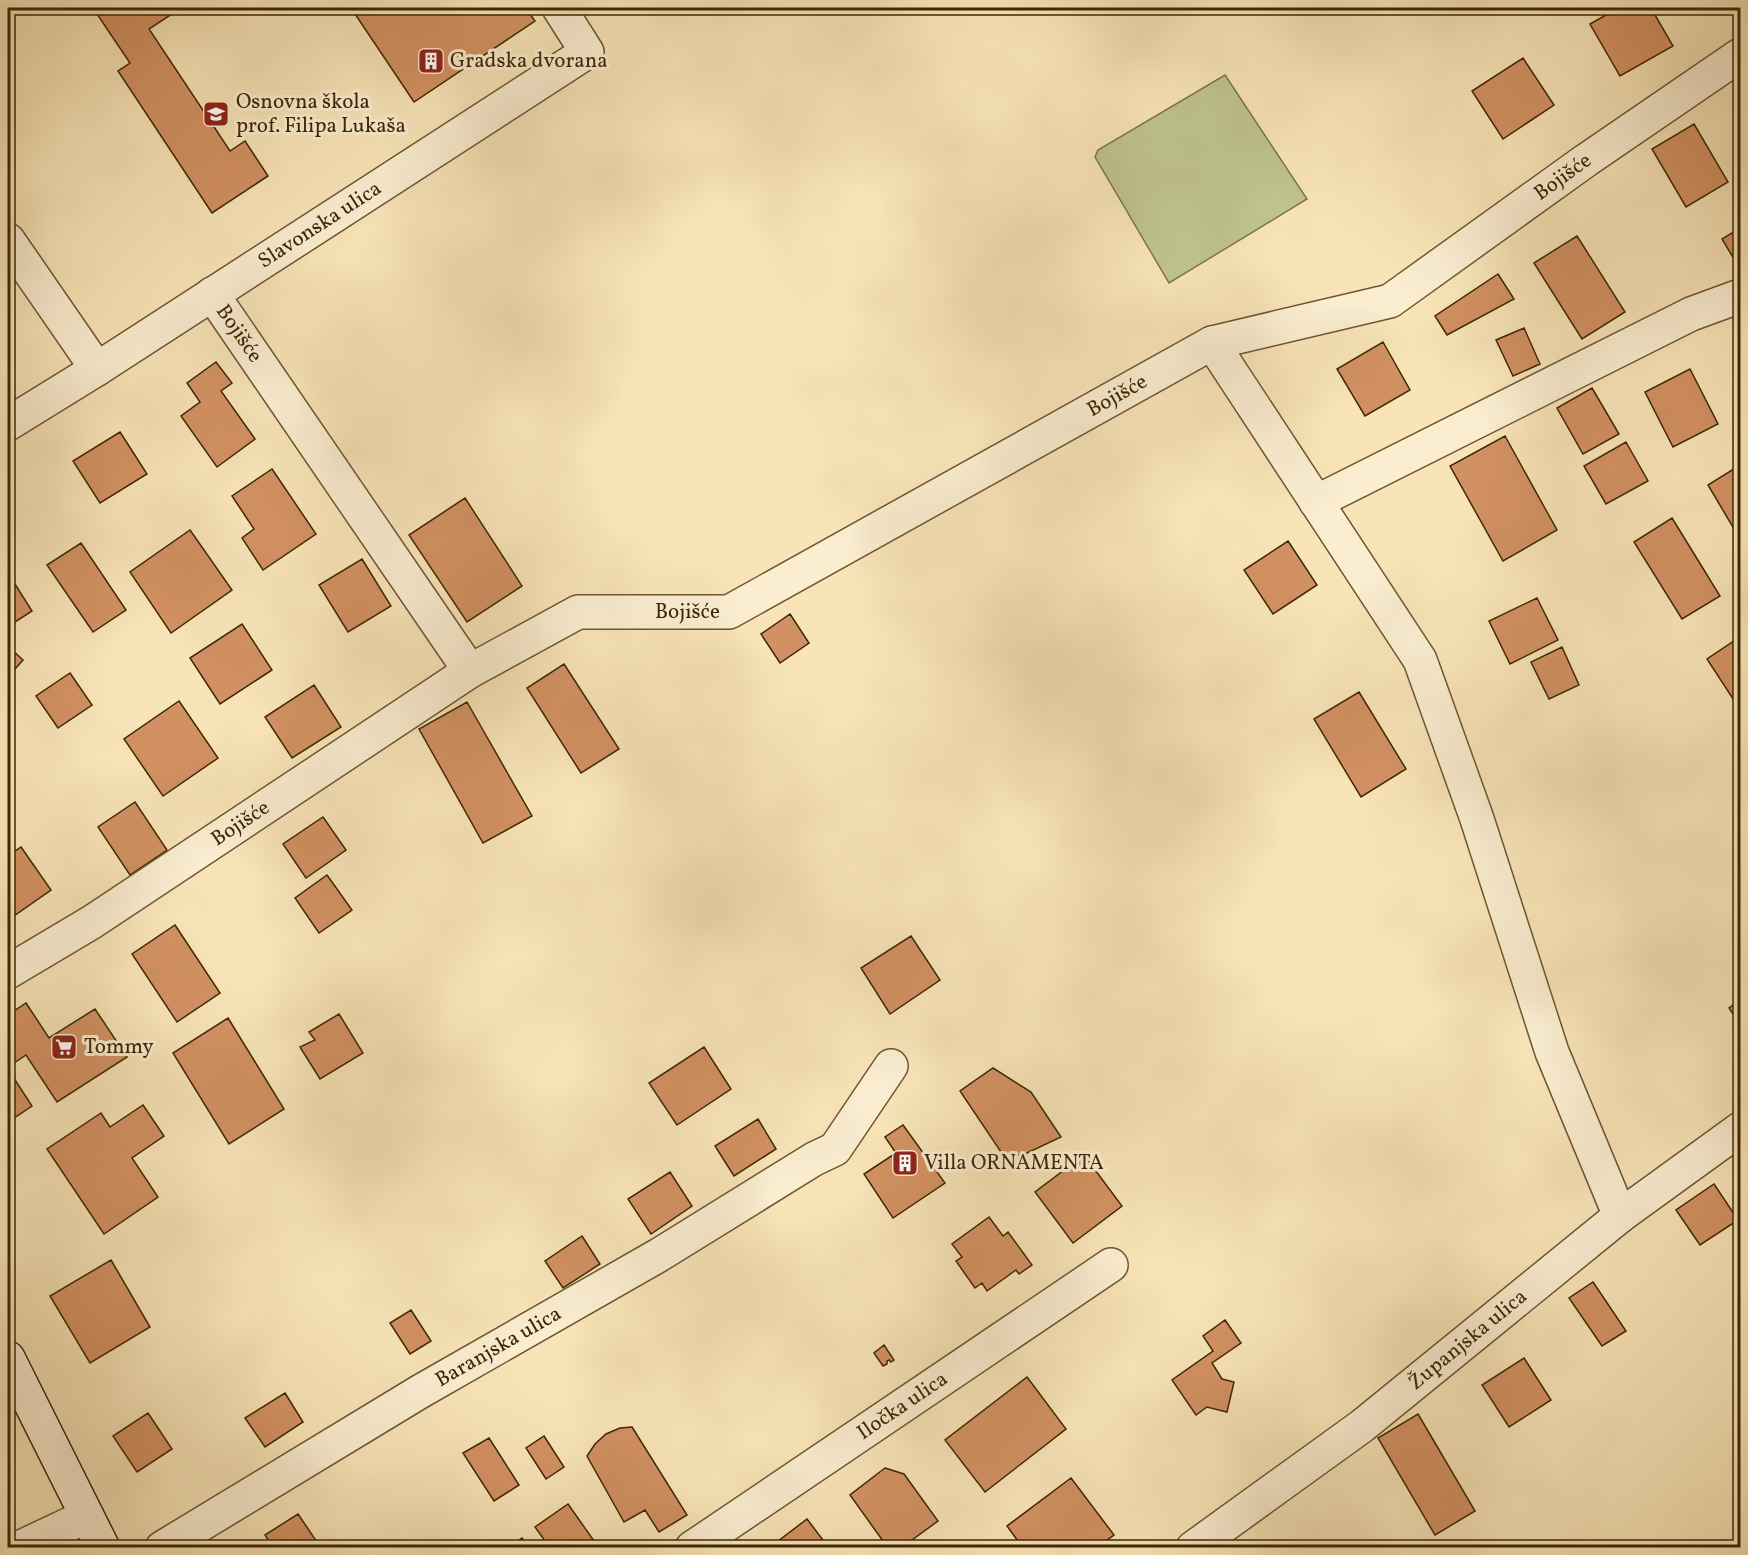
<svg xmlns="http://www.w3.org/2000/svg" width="1748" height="1555" font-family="Vollkorn,serif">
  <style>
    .green { fill: #bfc48d; stroke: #7e7648; stroke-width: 1.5 }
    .building { fill: #d29162; stroke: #3d2703; stroke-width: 1.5 }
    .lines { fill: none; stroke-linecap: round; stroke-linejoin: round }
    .street-casing { stroke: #6c5630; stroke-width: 36 }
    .secondary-casing { stroke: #3d2703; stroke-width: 36 }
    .street { stroke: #faedd0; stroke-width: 33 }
    .secondary { stroke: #faedd0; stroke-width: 33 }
    .labels { text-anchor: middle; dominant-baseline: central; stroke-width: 6; stroke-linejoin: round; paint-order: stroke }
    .poi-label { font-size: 21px; fill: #3d2703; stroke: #faedd0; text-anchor: start }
    .street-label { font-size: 21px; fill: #3d2703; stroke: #faedd0 }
  </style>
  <rect width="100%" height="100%" fill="#f8e4b7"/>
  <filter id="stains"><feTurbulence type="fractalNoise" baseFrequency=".00333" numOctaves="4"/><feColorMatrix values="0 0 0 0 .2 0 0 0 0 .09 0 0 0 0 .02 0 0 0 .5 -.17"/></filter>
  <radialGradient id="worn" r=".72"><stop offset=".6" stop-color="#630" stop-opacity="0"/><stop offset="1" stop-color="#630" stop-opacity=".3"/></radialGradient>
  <path class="green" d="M 1225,75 L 1307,199 L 1169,283 L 1095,157 L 1098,150 Z"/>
  <path class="building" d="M 93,8 L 181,8 L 149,29 L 230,151 L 245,141 L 268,176 L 212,213 L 118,71 L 130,63 Z
    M 351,8 L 526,8 L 535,21 L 414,102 Z
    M 1618,8 L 1651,8 L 1673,46 L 1620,76 L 1590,24 Z
    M 1523,58 L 1554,105 L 1503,139 L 1472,91 Z
    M 1694,124 L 1728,182 L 1686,207 L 1652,149 Z
    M 1740,228 L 1740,269 L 1722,239 Z
    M 1577,236 L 1625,312 L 1582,339 L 1534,263 Z
    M 1498,274 L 1514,299 L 1447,335 L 1435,316 Z
    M 1524,328 L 1540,364 L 1513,376 L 1496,340 Z
    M 1383,342 L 1410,390 L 1365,416 L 1337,369 Z
    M 216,362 L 232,383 L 221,391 L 255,439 L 217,467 L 181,416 L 200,402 L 187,383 Z
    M 1690,369 L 1718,424 L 1673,447 L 1645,392 Z
    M 1592,388 L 1619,434 L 1583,454 L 1557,408 Z
    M 120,432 L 147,474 L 100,503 L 73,461 Z
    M 1505,436 L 1557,530 L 1503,561 L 1450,466 Z
    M 1626,442 L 1648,481 L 1606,504 L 1584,466 Z
    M 1740,465 L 1740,539 L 1708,485 Z
    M 272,469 L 316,534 L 263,570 L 242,538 L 254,529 L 232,496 Z
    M 465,498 L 522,586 L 467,622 L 409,535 Z
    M 1672,518 L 1720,596 L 1682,619 L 1634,542 Z
    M 190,530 L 232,590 L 171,633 L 130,572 Z
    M 1288,541 L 1317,585 L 1273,614 L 1244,570 Z
    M 81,543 L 126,610 L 93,632 L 47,565 Z
    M 362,559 L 391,606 L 348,632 L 319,585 Z
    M 8,573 L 32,611 L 9,626 L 8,624 Z
    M 1537,598 L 1558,640 L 1510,664 L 1489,621 Z
    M 790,614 L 809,643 L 780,663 L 761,634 Z
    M 242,624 L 272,670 L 220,704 L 190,658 Z
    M 1740,637 L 1740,703 L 1737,705 L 1707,659 Z
    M 8,646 L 23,660 L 8,677 Z
    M 1562,647 L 1579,685 L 1549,699 L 1531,662 Z
    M 564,664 L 619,749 L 581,773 L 527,688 Z
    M 70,673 L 92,705 L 58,728 L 36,696 Z
    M 314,685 L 341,727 L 292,758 L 265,717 Z
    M 1359,692 L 1406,769 L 1361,797 L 1314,719 Z
    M 179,701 L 218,758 L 163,796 L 124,739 Z
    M 467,702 L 532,816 L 483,843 L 419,729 Z
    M 135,802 L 167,850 L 130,875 L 98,827 Z
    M 323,817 L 346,850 L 306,878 L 283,844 Z
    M 21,847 L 51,890 L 8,920 L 8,856 Z
    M 327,875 L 352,910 L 319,933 L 295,898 Z
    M 175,925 L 220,993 L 177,1022 L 132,954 Z
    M 911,936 L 940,980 L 890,1014 L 861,968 Z
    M 1740,1000 L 1740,1025 L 1729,1008 Z
    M 26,1003 L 49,1038 L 95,1009 L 127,1057 L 57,1102 L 26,1055 L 8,1067 L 8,1015 Z
    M 339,1014 L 363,1053 L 320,1079 L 300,1047 L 315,1040 L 309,1032 Z
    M 228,1018 L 284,1109 L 229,1144 L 173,1053 Z
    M 704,1047 L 731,1089 L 677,1125 L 649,1083 Z
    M 993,1068 L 1031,1092 L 1061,1137 L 1027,1153 L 1005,1158 L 960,1091 Z
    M 8,1069 L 32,1106 L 8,1122 Z
    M 143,1105 L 164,1136 L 132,1158 L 158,1197 L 104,1234 L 47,1149 L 101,1113 L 110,1127 Z
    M 758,1119 L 776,1149 L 734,1176 L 715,1146 Z
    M 903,1125 L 945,1183 L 893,1218 L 864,1174 L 896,1153 L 885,1137 Z
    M 1084,1155 L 1122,1206 L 1073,1243 L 1035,1192 Z
    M 670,1172 L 692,1206 L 651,1234 L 628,1199 Z
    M 1714,1184 L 1738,1220 L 1700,1245 L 1676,1210 Z
    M 989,1217 L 1003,1236 L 1008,1232 L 1032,1265 L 1019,1274 L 1016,1270 L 987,1291 L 982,1283 L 975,1288 L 956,1261 L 962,1257 L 952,1244 Z
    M 582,1236 L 600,1264 L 563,1288 L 545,1261 Z
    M 111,1260 L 150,1327 L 90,1363 L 50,1296 Z
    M 1593,1282 L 1626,1331 L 1602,1346 L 1569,1298 Z
    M 411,1310 L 431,1341 L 410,1354 L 390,1323 Z
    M 1225,1320 L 1241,1343 L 1212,1363 L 1222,1379 L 1234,1382 L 1227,1412 L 1207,1407 L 1196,1415 L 1172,1380 L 1213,1351 L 1203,1336 Z
    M 884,1345 L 894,1360 L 891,1362 L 889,1360 L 887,1361 L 887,1364 L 883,1366 L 874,1353 Z
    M 1524,1358 L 1551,1400 L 1509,1427 L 1482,1385 Z
    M 1027,1377 L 1066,1429 L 985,1492 L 945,1440 Z
    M 285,1393 L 303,1422 L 265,1447 L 245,1418 Z
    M 148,1413 L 172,1449 L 137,1472 L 113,1436 Z
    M 1418,1414 L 1475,1511 L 1435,1535 L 1378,1438 Z
    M 632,1427 L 687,1515 L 659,1532 L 645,1510 L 624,1522 L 587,1456 L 595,1444 L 606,1434 L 620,1428 Z
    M 544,1436 L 564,1467 L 546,1479 L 526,1448 Z
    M 489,1438 L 519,1485 L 494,1501 L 463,1453 Z
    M 885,1468 L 904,1474 L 938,1521 L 901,1548 L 888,1548 L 850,1495 Z
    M 1071,1478 L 1114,1535 L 1096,1548 L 1023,1548 L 1007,1526 Z
    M 568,1504 L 599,1548 L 550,1548 L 535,1527 Z
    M 298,1514 L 321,1548 L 273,1548 L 265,1535 Z
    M 807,1519 L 829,1548 L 769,1548 Z
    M 522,1538 L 528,1548 L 508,1548 Z"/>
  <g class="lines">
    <defs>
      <g id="street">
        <path d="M 8,240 L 97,369"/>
        <path id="s1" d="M 212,294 L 470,671"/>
        <path d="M 1212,343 L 1420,660 L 1477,819 L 1552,1052 L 1620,1216"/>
        <path id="s2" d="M 8,424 L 97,369 L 587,52 L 559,8"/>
        <path d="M 1316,502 L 1691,314 L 1740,296"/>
        <path id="s3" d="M 8,972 L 92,922 L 470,671 L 578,612 L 729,612 L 1212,343 L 1390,301 L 1585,161 L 1740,55"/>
        <path d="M 19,1548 L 87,1516"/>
        <path id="s4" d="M 162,1548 L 421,1391 L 659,1255 L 814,1159 L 835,1149 L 891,1066"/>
        <path id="s5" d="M 692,1548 L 1111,1265"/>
        <path id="s6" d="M 1193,1548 L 1362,1426 L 1620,1216 L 1740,1129"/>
      </g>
      <path id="secondary" d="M 8,1358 L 103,1548"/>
    </defs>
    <use href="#street" class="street-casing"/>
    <use href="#secondary" class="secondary-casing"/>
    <use href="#street" class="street"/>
    <use href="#secondary" class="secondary"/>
  </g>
  <defs>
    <symbol id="building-square" viewBox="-11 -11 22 22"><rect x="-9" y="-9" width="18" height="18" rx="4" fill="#8f2418" stroke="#faedd0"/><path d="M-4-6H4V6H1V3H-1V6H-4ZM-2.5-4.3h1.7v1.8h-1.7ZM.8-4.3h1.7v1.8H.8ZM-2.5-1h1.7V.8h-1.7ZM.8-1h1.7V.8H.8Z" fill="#fff"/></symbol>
    <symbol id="school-square" viewBox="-11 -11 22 22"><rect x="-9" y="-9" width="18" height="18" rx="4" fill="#8f2418" stroke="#faedd0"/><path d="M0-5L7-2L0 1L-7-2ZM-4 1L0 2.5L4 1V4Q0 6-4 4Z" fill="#fff"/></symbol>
    <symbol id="supermarket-square" viewBox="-11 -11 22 22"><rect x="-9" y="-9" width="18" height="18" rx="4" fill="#8f2418" stroke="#faedd0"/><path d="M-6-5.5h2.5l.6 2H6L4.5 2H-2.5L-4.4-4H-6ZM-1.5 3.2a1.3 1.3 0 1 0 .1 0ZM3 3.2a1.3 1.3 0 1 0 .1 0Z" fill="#fff"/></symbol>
  </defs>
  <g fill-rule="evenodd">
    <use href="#building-square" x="416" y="46" width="30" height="30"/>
    <use href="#school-square" x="201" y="99" width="30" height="30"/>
    <use href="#supermarket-square" x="49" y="1032" width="30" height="30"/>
    <use href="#building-square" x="890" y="1148" width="30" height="30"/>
  </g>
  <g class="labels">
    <g class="poi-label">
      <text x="450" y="61">Gradska dvorana</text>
      <text x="236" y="102">Osnovna škola<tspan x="236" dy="24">prof. Filipa Lukaša</tspan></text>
      <text x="84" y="1047">Tommy</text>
      <text x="924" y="1163">Villa ORNAMENTA</text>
    </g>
    <g class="street-label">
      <text stroke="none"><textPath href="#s3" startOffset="1774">Bojišće</textPath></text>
      <text stroke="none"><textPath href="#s2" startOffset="370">Slavonska ulica</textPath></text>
      <text stroke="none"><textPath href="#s1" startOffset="48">Bojišće</textPath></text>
      <text stroke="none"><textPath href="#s3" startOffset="1270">Bojišće</textPath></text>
      <text stroke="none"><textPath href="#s3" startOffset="784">Bojišće</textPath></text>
      <text stroke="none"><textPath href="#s3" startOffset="276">Bojišće</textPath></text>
      <text stroke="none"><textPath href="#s6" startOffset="345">Županjska ulica</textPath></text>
      <text stroke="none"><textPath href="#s4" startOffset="392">Baranjska ulica</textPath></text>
      <text stroke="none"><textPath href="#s5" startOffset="254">Iločka ulica</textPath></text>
    </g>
  </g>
  <rect width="1748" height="1555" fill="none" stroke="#f8e4b7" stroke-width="30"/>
  <rect x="9" y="9" width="1730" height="1537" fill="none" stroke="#3d2703" stroke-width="3"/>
  <rect x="15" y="15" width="1718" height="1525" fill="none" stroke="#3d2703" stroke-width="1.5"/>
  <rect width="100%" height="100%" filter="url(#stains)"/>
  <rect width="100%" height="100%" fill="url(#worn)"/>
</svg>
